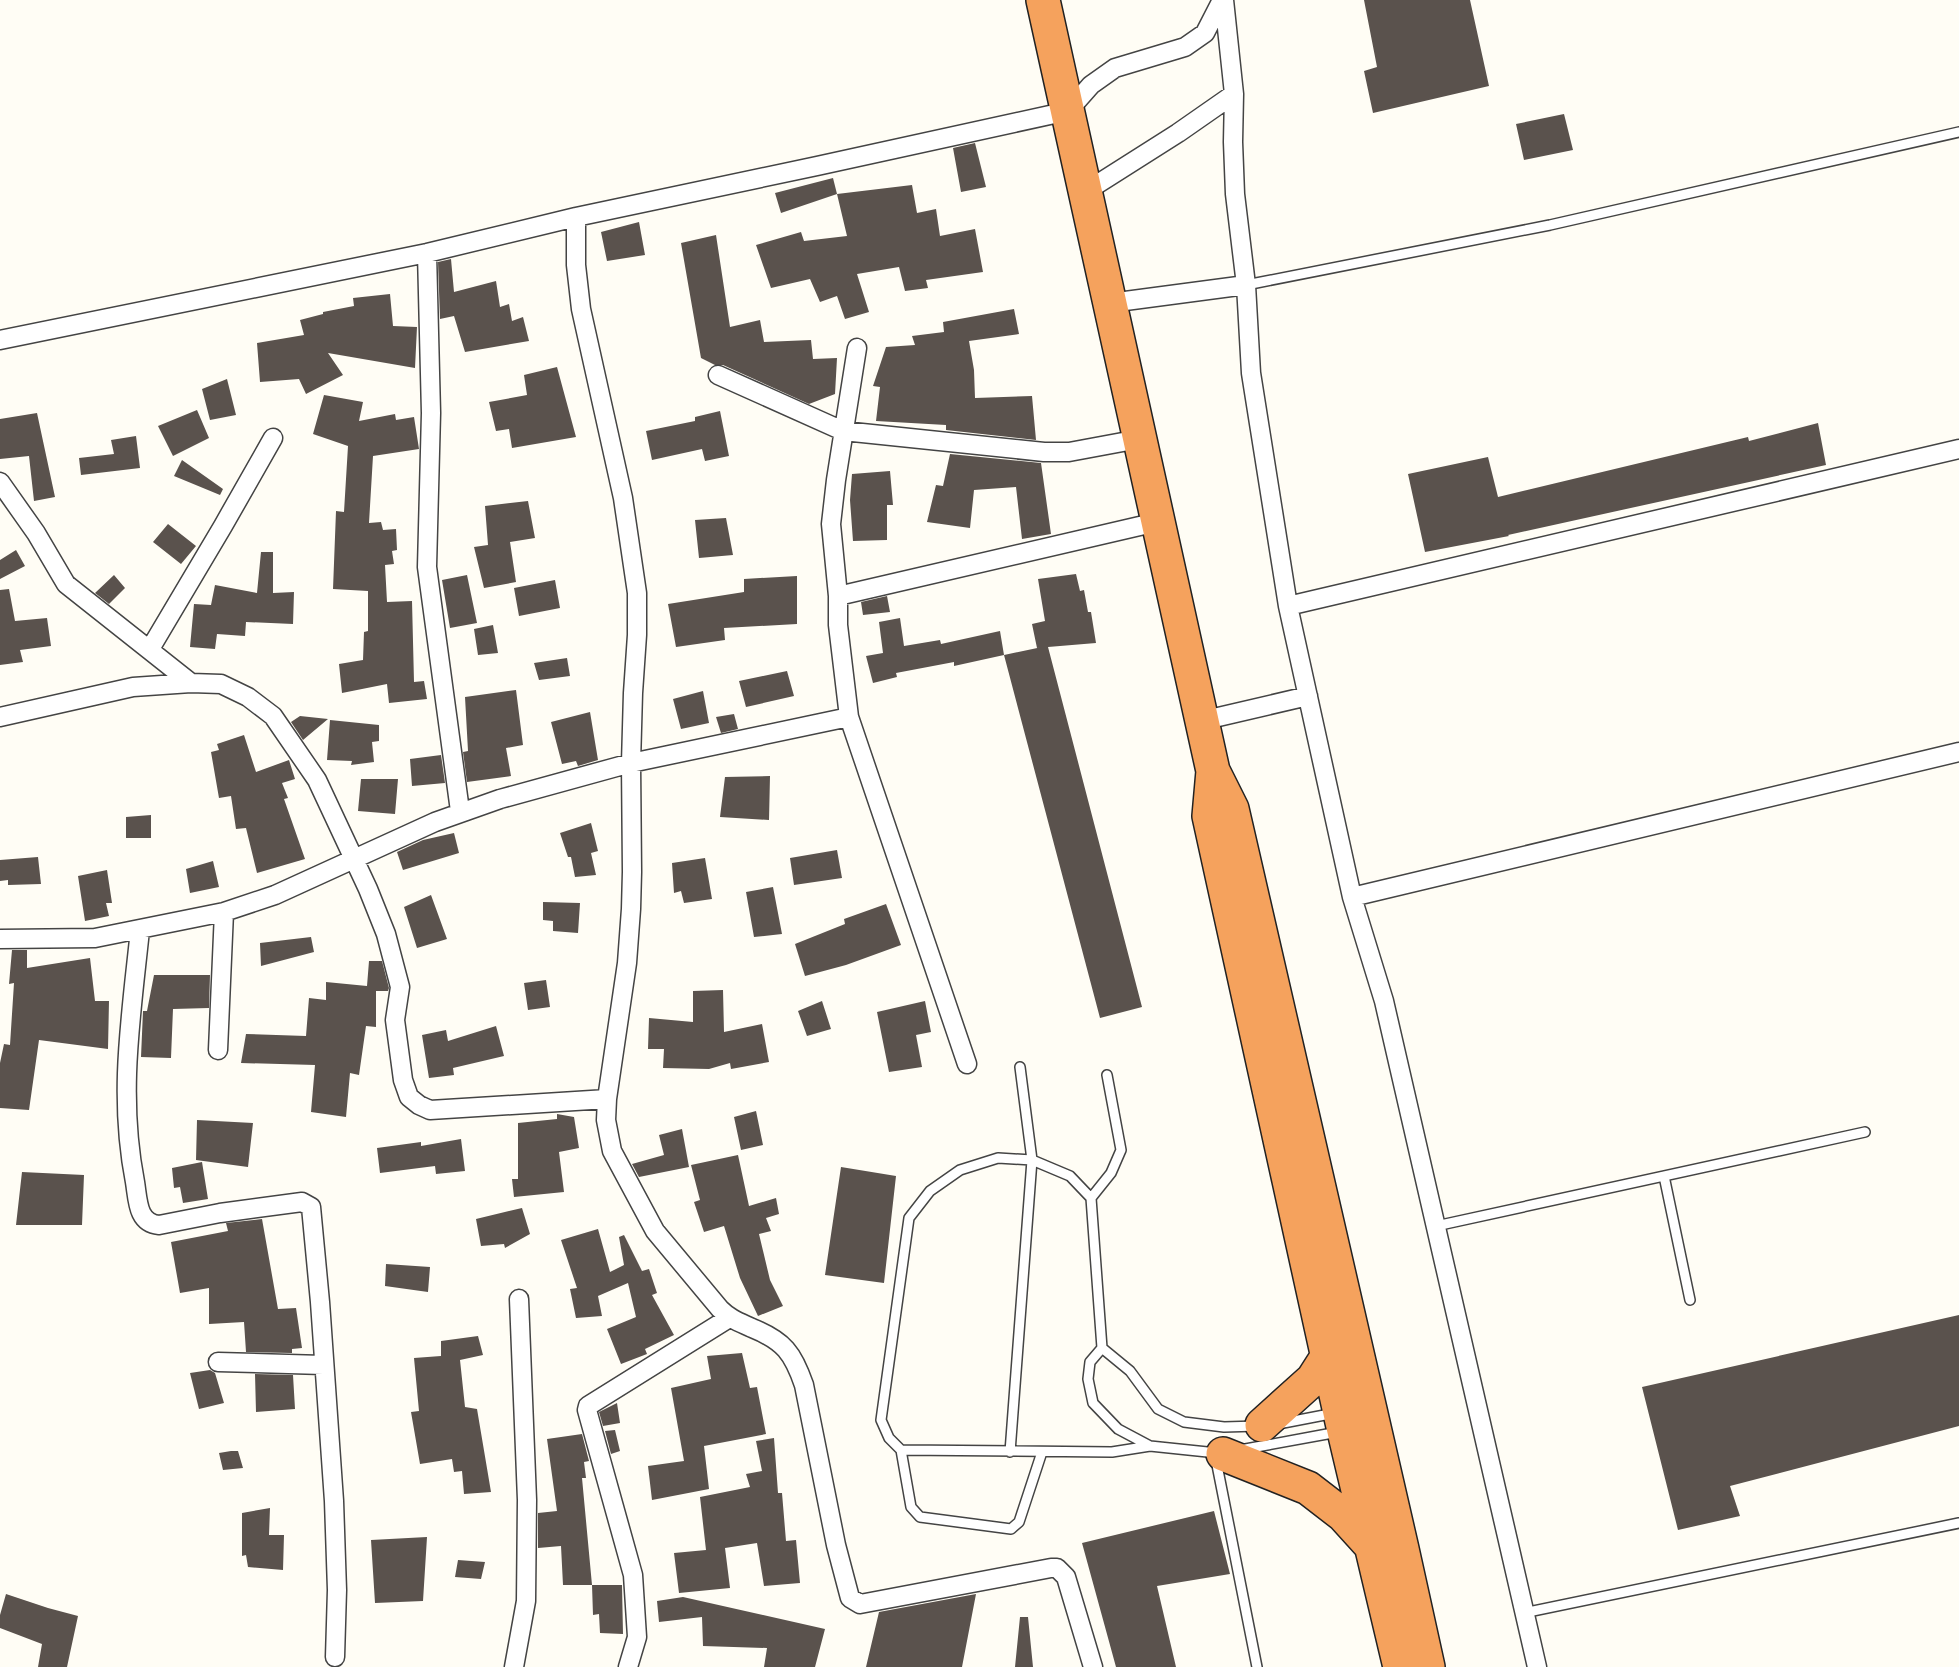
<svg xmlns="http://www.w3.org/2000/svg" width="1959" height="1667" font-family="'Playfair Display',serif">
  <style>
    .building { fill: #5a524d }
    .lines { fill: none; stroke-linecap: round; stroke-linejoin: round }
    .lane-casing { stroke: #444; stroke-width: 12 }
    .street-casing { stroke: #444; stroke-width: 21 }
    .highway-casing { stroke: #222; stroke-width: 36 }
    .lane { stroke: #fff; stroke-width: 9 }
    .street { stroke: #fff; stroke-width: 18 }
    .highway { stroke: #f5a25d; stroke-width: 33 }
  </style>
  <rect width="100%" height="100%" fill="#fffdf5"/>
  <path class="building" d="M 1364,0 L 1470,0 L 1489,86 L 1373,113 L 1364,71 L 1377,67 Z
    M 1564,114 L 1573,150 L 1524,160 L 1516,124 Z
    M 975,143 L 986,187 L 961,192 L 953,148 Z
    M 833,178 L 837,194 L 781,213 L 775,193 Z
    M 912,185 L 917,213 L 936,209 L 940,236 L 975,229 L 983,272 L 926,280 L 928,288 L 905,291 L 899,267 L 857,274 L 869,312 L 845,319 L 837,296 L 820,302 L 810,279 L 771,288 L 756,245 L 801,232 L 804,241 L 847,236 L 837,194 Z
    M 639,222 L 645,255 L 607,261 L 601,232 Z
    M 716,235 L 730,327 L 760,320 L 764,342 L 811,340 L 813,359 L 837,358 L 835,394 L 809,404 L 723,365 L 715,365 L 701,358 L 681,243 Z
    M 451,259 L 454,292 L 496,281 L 500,307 L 509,304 L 512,321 L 523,317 L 529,341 L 465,352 L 454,316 L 440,319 L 438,262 Z
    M 390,294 L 393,326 L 417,327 L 415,368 L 328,353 L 343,375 L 306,394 L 299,379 L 260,382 L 257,343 L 304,335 L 300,320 L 323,314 L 323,312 L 354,306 L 353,298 Z
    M 1014,309 L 1019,334 L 969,341 L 974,370 L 975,398 L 1032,396 L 1036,440 L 946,430 L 946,425 L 876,421 L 880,387 L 873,386 L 886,347 L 915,345 L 912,336 L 944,332 L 943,322 Z
    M 557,367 L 576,437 L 512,448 L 509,429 L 496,431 L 489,402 L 527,395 L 524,375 Z
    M 227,379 L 236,415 L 210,420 L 202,389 Z
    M 324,395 L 363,402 L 359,421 L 395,414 L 396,420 L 414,417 L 419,449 L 373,456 L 369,523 L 381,522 L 383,530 L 396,529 L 397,550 L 392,551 L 394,564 L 385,565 L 387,602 L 412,601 L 414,682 L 424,681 L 427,699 L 389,703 L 387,684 L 342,693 L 339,664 L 363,660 L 364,632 L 368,631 L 368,591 L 333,589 L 336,511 L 344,512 L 348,446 L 313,434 Z
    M 197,410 L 209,438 L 173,456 L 158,426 Z
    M 720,411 L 729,456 L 705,461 L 702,449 L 652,460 L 646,431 L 695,421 L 695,417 Z
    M 37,413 L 55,497 L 34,501 L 29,456 L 0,459 L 0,419 Z
    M 1818,423 L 1826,465 L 1508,535 L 1509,536 L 1425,552 L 1408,474 L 1488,457 L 1498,497 L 1748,437 L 1749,441 Z
    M 136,436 L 140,468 L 81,475 L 79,458 L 114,454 L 111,440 Z
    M 950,454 L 1041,463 L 1051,534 L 1022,539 L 1016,487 L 974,490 L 970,528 L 927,522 L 936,485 L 943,486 Z
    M 182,460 L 223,489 L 220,495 L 174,476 Z
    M 890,471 L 893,505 L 887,505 L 887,540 L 853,541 L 850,500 L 852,474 Z
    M 528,501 L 535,538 L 510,542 L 516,582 L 484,588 L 474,547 L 488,545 L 485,506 Z
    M 726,518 L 733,555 L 699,558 L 695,520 Z
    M 168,524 L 196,546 L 181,564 L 153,542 Z
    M 16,550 L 25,566 L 0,579 L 0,560 Z
    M 261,552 L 273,552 L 273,593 L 294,592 L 293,624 L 246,622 L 245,636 L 217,634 L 215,649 L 190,647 L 194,604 L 211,605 L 215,585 L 257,593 Z
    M 1076,574 L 1080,591 L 1084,590 L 1088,612 L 1091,612 L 1096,643 L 1048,647 L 1142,1007 L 1100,1018 L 1004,655 L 1042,647 L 1037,648 L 1032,624 L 1045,621 L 1038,579 Z
    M 114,575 L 125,588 L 109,604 L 95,593 Z
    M 467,575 L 477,623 L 450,628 L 442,580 Z
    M 797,576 L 797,624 L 724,628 L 725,640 L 676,647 L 668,604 L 744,592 L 744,579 Z
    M 555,580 L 560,608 L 519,616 L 514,588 Z
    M 9,589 L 15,621 L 47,618 L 51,646 L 20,650 L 23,662 L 0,665 L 0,590 Z
    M 887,596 L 890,612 L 863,615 L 861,602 Z
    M 900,618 L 904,646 L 940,640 L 941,644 L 1000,631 L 1004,655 L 954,666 L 954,662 L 896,673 L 897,677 L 873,683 L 866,656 L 883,653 L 879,622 Z
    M 493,625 L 498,653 L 478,655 L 474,629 Z
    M 567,658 L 570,676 L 539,680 L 534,663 Z
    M 787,671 L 794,696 L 746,707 L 739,681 Z
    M 516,690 L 523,745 L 506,748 L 511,776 L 467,782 L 463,752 L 468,751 L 465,697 Z
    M 703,691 L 709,723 L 681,729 L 673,699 Z
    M 590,712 L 598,760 L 578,766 L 576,761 L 562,764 L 551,722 Z
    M 734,714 L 738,729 L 721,733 L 716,717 Z
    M 300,716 L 328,719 L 303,740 L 291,722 Z
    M 330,720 L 379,725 L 379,741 L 372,742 L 374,762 L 351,765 L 352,761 L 327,760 Z
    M 244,735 L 256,772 L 289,760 L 295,779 L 282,783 L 288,798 L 284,799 L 305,859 L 257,873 L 246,828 L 236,829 L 231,796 L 219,798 L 211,752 L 219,750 L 217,744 Z
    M 441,755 L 445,783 L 412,786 L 410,759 Z
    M 770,776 L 769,820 L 720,817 L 725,777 Z
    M 361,779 L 398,779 L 395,814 L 358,811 Z
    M 151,815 L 151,838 L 126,838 L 126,817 Z
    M 591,823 L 598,851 L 591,853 L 596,875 L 575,877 L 571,857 L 568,857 L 560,833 Z
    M 454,833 L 459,853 L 403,870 L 397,852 L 423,840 Z
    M 837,850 L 842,878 L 794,885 L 790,858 Z
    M 38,857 L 41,884 L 8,885 L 8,880 L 0,881 L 0,860 Z
    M 705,858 L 712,899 L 684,903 L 681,891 L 674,893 L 672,863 Z
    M 213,861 L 219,887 L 190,893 L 186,869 Z
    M 107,870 L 112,903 L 106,903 L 109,916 L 85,921 L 78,876 Z
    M 773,887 L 782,934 L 754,937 L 746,892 Z
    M 431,895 L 447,939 L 417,948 L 404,907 Z
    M 543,902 L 580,903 L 578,933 L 553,931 L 553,921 L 543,920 Z
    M 886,904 L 901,945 L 846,965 L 805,976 L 795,944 L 845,924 L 844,919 Z
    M 311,937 L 314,952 L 261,966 L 260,943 Z
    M 12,950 L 27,950 L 27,968 L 90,958 L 95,1001 L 109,1001 L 108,1049 L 39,1040 L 29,1110 L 0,1108 L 0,1063 L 4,1044 L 10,1045 L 14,983 L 9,984 Z
    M 369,961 L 382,961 L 389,988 L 388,991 L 376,991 L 376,1027 L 366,1026 L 359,1075 L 350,1073 L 346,1117 L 311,1112 L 315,1065 L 241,1063 L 246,1034 L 306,1036 L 309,998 L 326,1000 L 326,982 L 367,986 Z
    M 154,975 L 210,975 L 209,1008 L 173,1009 L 171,1058 L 141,1057 L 143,1011 L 147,1011 Z
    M 546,980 L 550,1007 L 528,1010 L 524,983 Z
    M 723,990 L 724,1032 L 762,1024 L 769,1062 L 731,1069 L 730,1063 L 709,1069 L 663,1068 L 664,1049 L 648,1049 L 649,1018 L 693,1022 L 693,991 Z
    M 822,1001 L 831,1029 L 807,1036 L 798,1011 Z
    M 925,1001 L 931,1032 L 916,1035 L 922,1067 L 889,1072 L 877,1012 Z
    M 496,1026 L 504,1056 L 453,1068 L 454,1075 L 429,1078 L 422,1035 L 446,1030 L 448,1041 Z
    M 756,1111 L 763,1145 L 741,1150 L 734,1117 Z
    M 557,1114 L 574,1117 L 579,1148 L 559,1152 L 564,1192 L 514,1197 L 512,1179 L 518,1179 L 518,1123 L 557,1119 Z
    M 197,1120 L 253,1123 L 248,1167 L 196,1160 Z
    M 682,1129 L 689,1167 L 639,1177 L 632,1164 L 664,1155 L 659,1135 Z
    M 461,1139 L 465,1171 L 436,1174 L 435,1166 L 380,1173 L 377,1148 L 421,1142 L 421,1146 Z
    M 738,1155 L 749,1206 L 776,1198 L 779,1214 L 766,1218 L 771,1231 L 759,1234 L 770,1280 L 783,1306 L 758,1316 L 740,1278 L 724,1226 L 704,1232 L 694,1202 L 700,1200 L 691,1165 Z
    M 202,1162 L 208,1199 L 183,1203 L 180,1187 L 174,1188 L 172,1168 Z
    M 841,1167 L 896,1176 L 884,1283 L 825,1275 Z
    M 22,1172 L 84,1175 L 82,1225 L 16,1225 Z
    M 522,1208 L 530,1234 L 505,1248 L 504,1244 L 481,1246 L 476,1219 Z
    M 262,1219 L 278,1309 L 296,1308 L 302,1348 L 292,1349 L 292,1353 L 246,1352 L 244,1322 L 209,1324 L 209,1288 L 180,1293 L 171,1242 L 228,1231 L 226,1223 Z
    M 598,1229 L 610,1272 L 624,1265 L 619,1237 L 624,1235 L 642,1271 L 649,1269 L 657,1293 L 652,1295 L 674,1335 L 645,1349 L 647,1354 L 621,1364 L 607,1329 L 636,1317 L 628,1283 L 598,1296 L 602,1316 L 576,1318 L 570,1289 L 577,1288 L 561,1240 Z
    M 386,1264 L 430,1267 L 428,1292 L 385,1286 Z
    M 1959,1315 L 1959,1426 L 1730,1486 L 1740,1516 L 1678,1530 L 1642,1387 Z
    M 478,1336 L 483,1355 L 460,1360 L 465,1407 L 477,1409 L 491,1492 L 464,1494 L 462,1471 L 454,1472 L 452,1459 L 420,1464 L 411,1412 L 419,1411 L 414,1358 L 441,1356 L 441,1341 Z
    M 742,1353 L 750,1388 L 757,1387 L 766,1434 L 704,1446 L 709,1489 L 652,1500 L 648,1466 L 684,1461 L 671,1388 L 711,1379 L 707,1356 Z
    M 210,1370 L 215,1373 L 224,1403 L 199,1409 L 190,1373 Z
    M 255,1374 L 293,1375 L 295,1409 L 256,1412 Z
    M 617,1403 L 620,1423 L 603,1426 L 599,1412 Z
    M 615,1430 L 620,1451 L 611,1454 L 605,1431 Z
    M 582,1434 L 589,1461 L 584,1462 L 586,1478 L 582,1478 L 592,1585 L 563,1585 L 561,1546 L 538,1548 L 538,1513 L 557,1511 L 547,1439 Z
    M 774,1438 L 778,1493 L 782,1493 L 786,1541 L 796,1540 L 800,1583 L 764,1586 L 757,1543 L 725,1548 L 730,1588 L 679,1593 L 674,1553 L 706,1550 L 700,1497 L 750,1487 L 746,1474 L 762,1471 L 756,1441 Z
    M 231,1451 L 238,1451 L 243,1468 L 223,1470 L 219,1453 Z
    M 270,1508 L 269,1535 L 284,1535 L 283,1570 L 248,1567 L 246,1555 L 242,1556 L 242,1513 Z
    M 1214,1511 L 1230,1574 L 1157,1586 L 1176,1667 L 1116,1667 L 1082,1543 Z
    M 427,1537 L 423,1601 L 375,1603 L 371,1540 Z
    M 458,1560 L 485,1562 L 481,1579 L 455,1577 Z
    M 592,1585 L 622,1585 L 623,1634 L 600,1633 L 599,1614 L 593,1615 Z
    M 6,1594 L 48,1608 L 78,1616 L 67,1667 L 38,1667 L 42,1644 L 0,1628 L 0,1615 Z
    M 976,1594 L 962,1667 L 866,1667 L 879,1612 Z
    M 683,1597 L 825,1629 L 815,1667 L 764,1667 L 767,1648 L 703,1646 L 702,1617 L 659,1622 L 657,1601 Z
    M 1020,1617 L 1028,1617 L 1033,1667 L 1015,1667 Z"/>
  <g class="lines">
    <defs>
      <path id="lane" d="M 1246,285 L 1550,225 L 1959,132
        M 1664,1176 L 1690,1300
        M 1091,1198 L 1111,1173 L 1121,1150 L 1107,1075
        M 1436,1226 L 1865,1132
        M 1102,1348 L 1130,1371 L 1158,1409 L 1184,1422 L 1224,1427 L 1258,1426
        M 1278,1424 L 1335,1413
        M 1150,1446 L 1112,1452 L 901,1450 L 889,1438 L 881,1420 L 909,1218 L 930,1191 L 960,1170 L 998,1158 L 1032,1160 L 1070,1176 L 1091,1198 L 1102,1348 L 1090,1362 L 1088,1379 L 1093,1403 L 1118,1429 L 1150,1446 L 1217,1453
        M 901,1450 L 911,1507 L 920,1517 L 1011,1529 L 1019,1522 L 1042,1452
        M 1240,1450 L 1338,1432
        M 1010,1452 L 1032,1160 L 1020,1067
        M 1216,1460 L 1257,1667
        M 1523,1613 L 1959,1523"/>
      <path id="street" d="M 1224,0 L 1234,94 L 1233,142 L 1235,194 L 1246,285 L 1251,373 L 1288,606 L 1352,897 L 1384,1001 L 1537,1667
        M 1085,192 L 1178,133 L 1234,94
        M 576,217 L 576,265 L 581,309 L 623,498 L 637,593 L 637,635 L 633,693 L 631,763 L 632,872 L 631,909 L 627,963 L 607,1099 L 606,1120 L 612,1151 L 655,1231 L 720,1309 C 730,1319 739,1322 752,1328 C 784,1341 793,1353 804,1385 L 836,1545 L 850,1598 L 860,1604 L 1051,1568 L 1057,1568 L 1066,1577 L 1093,1667
        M 427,253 L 431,413 L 427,567 L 460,811
        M 1110,303 L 1246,285
        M 0,340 L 427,253 L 576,217 L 817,166 L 1068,111 L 1091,85 L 1115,68 L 1185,47 L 1205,33 L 1222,0
        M 857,348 L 836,480 L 831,524 L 838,596 L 838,625 L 849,717 L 967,1064
        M 718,375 L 843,431 L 1044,452 L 1069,452 L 1139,439
        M 0,482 L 36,533 L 66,584 L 191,683
        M 838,596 L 1157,522
        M 1288,606 L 1959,449
        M 150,649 L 223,526 L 273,438
        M 0,717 L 133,687 L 191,683 L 221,684 L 248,697 L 273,716 L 317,780 L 368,889 L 386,934 L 400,987 L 395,1020 L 403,1080 L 409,1097 L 419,1105 L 430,1110 L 607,1099
        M 1201,721 L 1308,696
        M 1352,897 L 1959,752
        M 140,930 C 131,1017 118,1095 135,1182 C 138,1200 137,1223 159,1225 L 220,1213 L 302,1202 L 311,1207 L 320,1302 L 334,1501 L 337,1590 L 335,1657
        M 0,939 L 95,938 L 224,912 L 275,895 L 435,822 L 500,799 L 631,763 L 849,717
        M 218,1050 L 224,912
        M 218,1362 L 323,1365
        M 514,1667 L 526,1601 L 527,1500 L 519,1299
        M 628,1667 L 637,1637 L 633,1575 L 587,1410 L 588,1406 L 729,1318"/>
      <path id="highway" d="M 1043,0 L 1213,771 L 1232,809 L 1402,1549 L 1428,1667
        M 1213,771 L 1209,816 L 1344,1431 L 1400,1667
        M 1262,1425 L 1313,1379 L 1329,1354
        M 1223,1454 L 1308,1488 L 1343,1515 L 1372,1547"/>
    </defs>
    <use href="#lane" class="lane-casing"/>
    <use href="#street" class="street-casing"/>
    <use href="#highway" class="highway-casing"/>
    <use href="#lane" class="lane"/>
    <use href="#street" class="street"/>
    <use href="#highway" class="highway"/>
  </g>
</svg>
